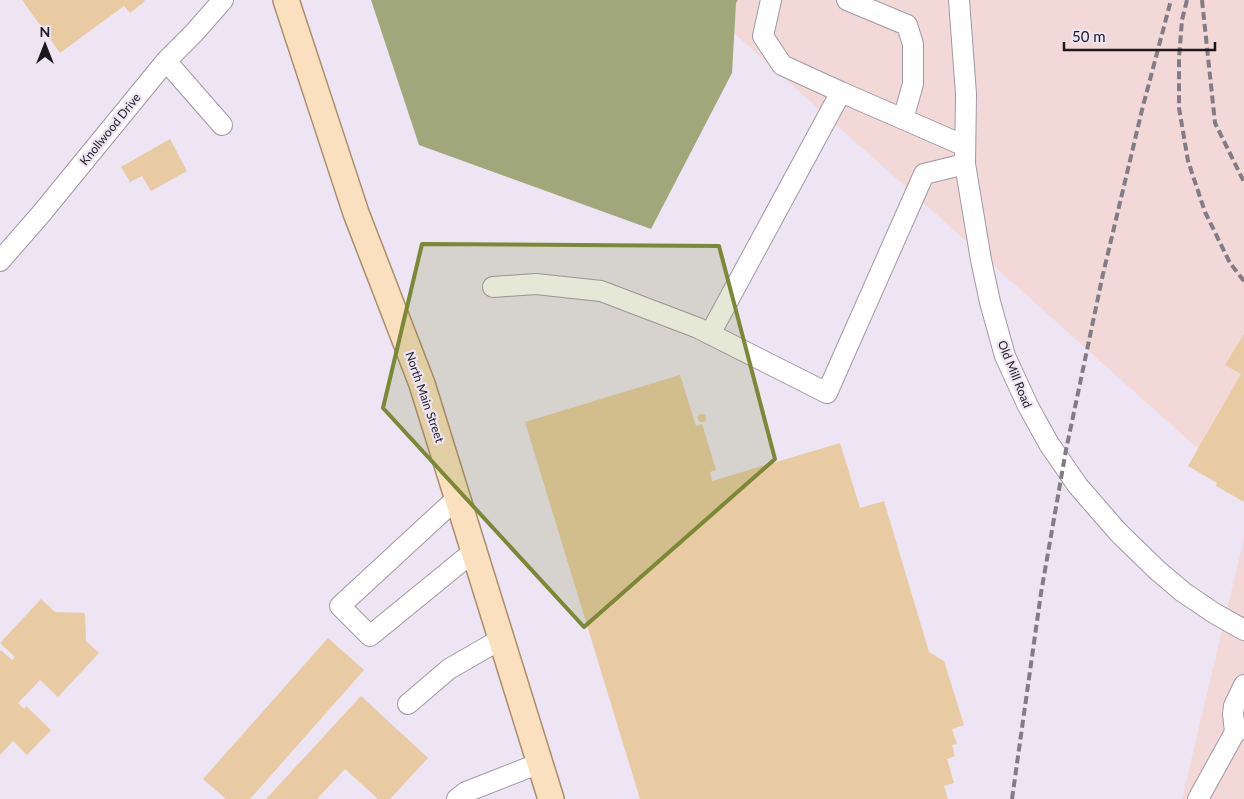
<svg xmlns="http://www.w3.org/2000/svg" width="1244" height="799" font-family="Lato,sans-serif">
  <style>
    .industrial { fill: #f2d8d6 }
    .forest { fill: #a0a87b }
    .building { fill: #e8cba2 }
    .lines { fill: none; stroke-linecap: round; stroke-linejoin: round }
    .minor-casing { stroke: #a098a5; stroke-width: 22 }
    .major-casing { stroke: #aa8d6b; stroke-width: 28 }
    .minor { stroke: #fff; stroke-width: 20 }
    .major { stroke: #fae0bf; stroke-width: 25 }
    .rail { stroke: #817c85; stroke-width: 4; stroke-dasharray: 8 4; stroke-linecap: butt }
    .marked { fill: #7b8835; fill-opacity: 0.2; stroke: #7b8835; stroke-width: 4; stroke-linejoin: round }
    .labels { text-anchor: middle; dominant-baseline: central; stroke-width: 4.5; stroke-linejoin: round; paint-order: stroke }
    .street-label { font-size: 12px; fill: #1c191e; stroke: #ede5f3 }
  </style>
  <rect width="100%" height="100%" fill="#ede5f3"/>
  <path class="industrial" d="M 697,0 L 1244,0 L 1244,490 Z
    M 1244,538 L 1244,799 L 1182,799 Z"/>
  <path class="forest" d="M 371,0 L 738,0 L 736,3 L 732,73 L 651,229 L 419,145 Z"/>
  <path class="building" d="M 22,0 L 144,0 L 145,1 L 130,13 L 124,6 L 60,53 Z
    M 170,139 L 187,171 L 151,191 L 142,176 L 130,182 L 121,167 Z
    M 1244,334 L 1244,502 L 1216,486 L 1217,483 L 1188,466 L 1241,374 L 1225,365 Z
    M 680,375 L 696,426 L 702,424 L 716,470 L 710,472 L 712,481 L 840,443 L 860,508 L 884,501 L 929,652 L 944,661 L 964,725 L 952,729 L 957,744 L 952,745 L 955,756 L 947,759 L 954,783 L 944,786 L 948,799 L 640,799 L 525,422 Z
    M698 418a4 4 0 1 1 8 0a4 4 0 1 1-8 0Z
    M 41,599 L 55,612 L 85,613 L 86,641 L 99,653 L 58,697 L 40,680 L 18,703 L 24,709 L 26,706 L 51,730 L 27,755 L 13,741 L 0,755 L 0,651 L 1,650 L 12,660 L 15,657 L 0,643 Z
    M 328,638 L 364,670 L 250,799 L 226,799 L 203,779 Z
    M 361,696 L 428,758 L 390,799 L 378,799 L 345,769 L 317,799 L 266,799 Z"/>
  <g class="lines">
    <defs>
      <path id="minor" d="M 771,0 L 763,36 L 782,65 L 841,92
        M 847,0 L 907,25 L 913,44 L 913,84 L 903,119
        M 959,0 L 966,94 L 965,164 L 981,260 L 990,302 L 1005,356 L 1028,406 L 1049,444 L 1078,486 L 1118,532 L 1157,570 L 1183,592 L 1214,613 L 1244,630
        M 166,61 L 222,125
        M 0,261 L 41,214 L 166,61 L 194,33 L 223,0
        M 493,287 L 536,284 L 601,291 L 698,328 L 827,393 L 924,174 L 965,164
        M 710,334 L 841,92 L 965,146
        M 457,498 L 340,606 L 370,636 L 474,551
        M 408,704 L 449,669 L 501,639
        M 1235,732 L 1233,714 L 1234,706 L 1244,685
        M 457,799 L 466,792 L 540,763
        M 1198,799 L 1235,732 L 1244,728"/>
      <path id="major" d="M 286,0 L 356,213 L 422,384 L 551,799"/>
    </defs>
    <use href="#minor" class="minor-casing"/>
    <use href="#major" class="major-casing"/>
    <use href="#minor" class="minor"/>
    <use href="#major" class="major"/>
    <path class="rail" d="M 1187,0 L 1182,20 L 1179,58 L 1179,108 L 1188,161 L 1205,212 L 1230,263 L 1244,281
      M 1202,0 L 1215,123 L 1244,182
      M 1012,799 L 1041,593 L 1066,450 L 1103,274 L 1142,110 L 1171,0"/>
  </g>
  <path class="marked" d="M 422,244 L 719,246 L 775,459 L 584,627 L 383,408 Z"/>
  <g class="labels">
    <g class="street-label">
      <text transform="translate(110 129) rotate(-51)">Knollwood Drive</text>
      <text transform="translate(1015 374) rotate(68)">Old Mill Road</text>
      <text transform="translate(425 397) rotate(71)">North Main Street</text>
    </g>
  </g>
  <g transform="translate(45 45)" stroke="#ede5f3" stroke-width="4" paint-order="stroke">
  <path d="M0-4L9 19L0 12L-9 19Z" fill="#1c191e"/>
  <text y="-8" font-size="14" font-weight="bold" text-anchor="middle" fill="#1c191e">N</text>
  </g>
  <path d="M1064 42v8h151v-8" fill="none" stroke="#1c191e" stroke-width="2.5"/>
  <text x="1072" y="42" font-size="15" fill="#1c191e" stroke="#ede5f3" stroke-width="4" paint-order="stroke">50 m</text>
</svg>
